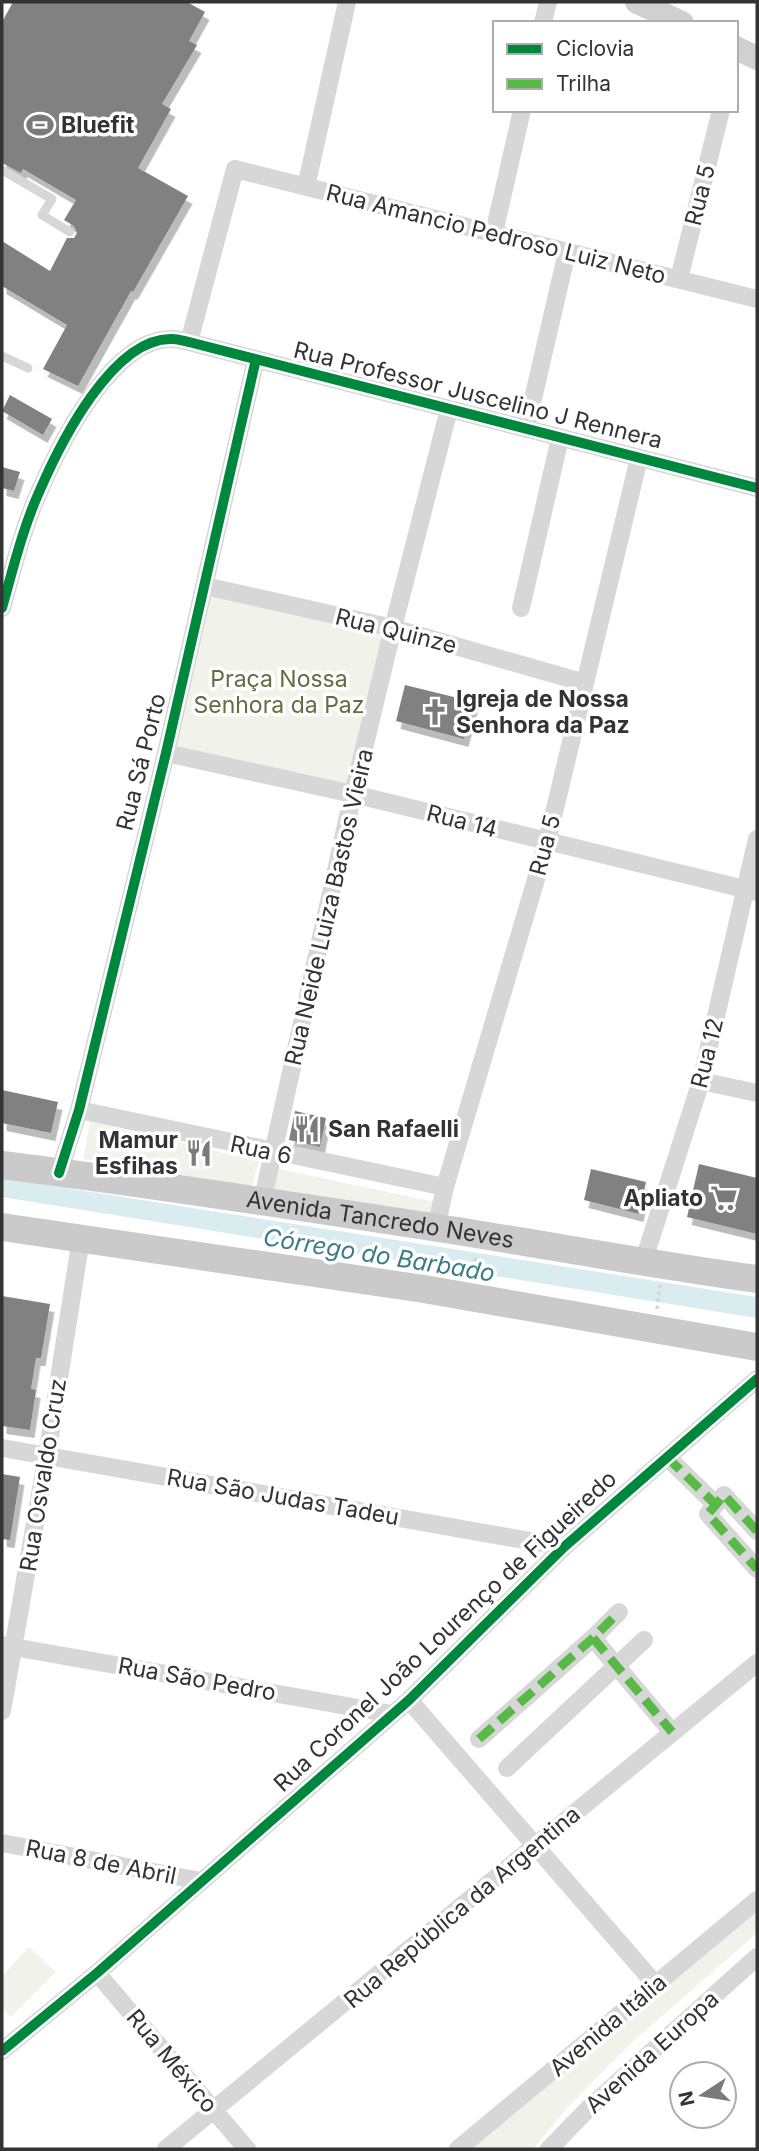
<svg xmlns="http://www.w3.org/2000/svg" width="759" height="2151" font-family="Inter,sans-serif">
  <style>
    .green { fill: #f1f3eb }
    .water { fill: #d9ecf0 }
    .building { fill: #818181; filter: url(#shadow) }
    .lines { fill: none; stroke-linecap: round; stroke-linejoin: round }
    .path { stroke: #d6d6d6; stroke-width: 3.5; stroke-dasharray: 3.5 3.5; stroke-linecap: butt }
    .lane { stroke: #d7d7d7; stroke-width: 9 }
    .street { stroke: #d7d7d7; stroke-width: 18 }
    .secondary { stroke: #d0d0d0; stroke-width: 24 }
    .primary { stroke: #cacaca; stroke-width: 28 }
    .quiet { stroke: #58b947; stroke-width: 9; stroke-dasharray: 18 9; stroke-linecap: butt }
    .cycleway-casing { stroke: #fff; stroke-width: 15 }
    .cycleway { stroke: #00873e; stroke-width: 10 }
    .labels { text-anchor: middle; dominant-baseline: central; stroke-width: 7; stroke-linejoin: round; paint-order: stroke }
    .poi-label { font-size: 23px; font-weight: bold; fill: #333; stroke: #fff; text-anchor: start }
    .street-label { font-size: 23px; fill: #333; stroke: #fff }
    .park-label { font-size: 23px; fill: #606f3f; stroke: #fff }
    .water-label { font-size: 24px; font-style: italic; fill: #3b7b88; stroke: #fff }
  </style>
  <defs>
    <filter id="shadow"><feDropShadow dx="4.5" dy="8" stdDeviation="0" flood-color="#0004"/></filter>
  </defs>
  <rect width="100%" height="100%" fill="#fff"/>
  <path class="green" d="M 208,594 L 386,636 L 350,791 L 172,749 Z
    M 90,1122 L 259,1161 L 251,1188 L 83,1159 Z
    M 275,1168 L 435,1202 L 430,1220 L 267,1198 Z
    M 757,1904 L 757,1933 L 630,2044 L 569,2106 L 533,2149 L 462,2149 Z
    M 29,1947 L 56,1972 L 11,2017 L 2,2008 L 2,1976 Z"/>
  <path class="water" d="M 2,1178 L 757,1297 L 757,1318 L 2,1197 Z"/>
  <path class="building" d="M 13,2 L 187,2 L 205,12 L 189,41 L 197,45 L 162,104 L 171,109 L 138,168 L 188,196 L 133,292 L 131,291 L 78,386 L 43,369 L 67,325 L 2,286 L 2,241 L 50,271 L 67,238 L 74,238 L 77,233 L 74,226 L 64,220 L 76,200 L 23,169 L 21,173 L 2,163 L 2,22 Z
    M 10,395 L 52,419 L 43,435 L 2,411 Z
    M 2,467 L 20,472 L 14,491 L 2,488 Z
    M 405,685 L 474,702 L 464,739 L 396,721 Z
    M 2,1090 L 58,1102 L 51,1133 L 2,1123 Z
    M 295,1111 L 326,1118 L 320,1147 L 289,1140 Z
    M 699,1164 L 757,1178 L 757,1234 L 687,1217 Z
    M 591,1169 L 646,1182 L 639,1214 L 584,1200 Z
    M 2,1296 L 50,1304 L 41,1358 L 36,1358 L 31,1389 L 36,1390 L 30,1430 L 2,1426 Z
    M 2,1474 L 20,1477 L 10,1540 L 2,1539 Z"/>
  <g class="lines">
    <path class="path" d="M 473,1275 L 476,1255
      M 657,1309 L 660,1285"/>
    <path class="lane" d="M 2,170 L 52,199 L 42,215 L 70,232
      M 2,356 L 28,368"/>
    <path class="street" d="M 543,23 L 548,2
      M 306,187 L 347,2
      M 494,233 L 522,110
      M 679,279 L 721,110
      M 189,342 L 235,169 L 757,299
      M 526,429 L 567,252
      M 205,586 L 393,628 L 585,683
      M 2,608 C 13,569 23,527 40,490 C 60,444 113,336 173,339 C 178,339 184,341 189,342 L 757,488
      M 521,608 L 560,438
      M 166,753 L 353,794 L 757,892
      M 701,1081 L 757,1093
      M 79,1110 L 445,1187
      M 59,1173 L 79,1110 L 166,753 L 256,359
      M 262,1202 L 353,794 L 393,628 L 449,409
      M 436,1228 L 445,1187 L 547,842 L 639,458
      M 643,1263 L 701,1081 L 757,839
      M 2,1448 L 564,1547
      M 667,1457 L 715,1504
      M 757,1531 L 724,1495 L 708,1514 L 757,1569
      M 593,1638 L 672,1732
      M 2,1645 L 392,1714
      M 409,1700 L 656,1985
      M 2,1711 L 47,1455 L 81,1238
      M 479,1739 L 593,1638 L 619,1612
      M 507,1768 L 644,1640
      M 2,1843 L 201,1881
      M 97,1973 L 247,2149
      M 2,2051 L 97,1973 L 409,1700 L 564,1547 L 757,1379
      M 166,2149 L 757,1663
      M 458,2149 L 757,1900
      M 549,2149 L 588,2109 L 757,1957"/>
    <path class="secondary" d="M 637,2 L 682,23
      M 736,48 L 757,58"/>
    <g class="primary">
      <path id="s1" d="M 2,1165 C 146,1183 289,1205 432,1227 C 541,1244 648,1264 757,1279"/>
      <path d="M 2,1227 L 424,1289 L 757,1347"/>
    </g>
    <path class="quiet" d="M 667,1457 L 715,1504
      M 757,1531 L 724,1495 L 708,1514 L 757,1569
      M 593,1638 L 672,1732
      M 479,1739 L 593,1638 L 619,1612"/>
    <defs>
      <path id="cycleway" d="M 2,608 C 13,569 23,527 40,490 C 60,444 113,336 173,339 C 178,339 184,341 189,342 L 757,488
        M 59,1173 L 79,1110 L 166,753 L 256,359
        M 2,2051 L 97,1973 L 409,1700 L 564,1547 L 757,1379"/>
    </defs>
    <use href="#cycleway" class="cycleway-casing"/>
    <use href="#cycleway" class="cycleway"/>
  </g>
  <defs>
    <symbol id="stadium-bare" viewBox="-9 -9 18 18"><path d="M0-5a6.5 5 0 1 0 0 10a6.5 5 0 1 0 0-10ZM-3.5-1.8h7v3.6h-7Z" fill="#7a7a7a" stroke="#fff" stroke-width="2.5" paint-order="stroke"/></symbol>
    <symbol id="church-bare" viewBox="-9 -9 18 18"><path d="M-1.2-6h2.4v3.5h3.3v2.4h-3.3V6h-2.4V-.1h-3.3v-2.4h3.3Z" fill="#7a7a7a" stroke="#fff" stroke-width="2.5" paint-order="stroke"/></symbol>
    <symbol id="restaurant-bare" viewBox="-9 -9 18 18"><path d="M-5-6h1v4h1v-4h1v4h1v-4h1v5L-1.5 .5V6h-2V.5L-5-1ZM5-6V6H3V1.5H1.5Q1.5-4 5-6Z" fill="#7a7a7a" stroke="#fff" stroke-width="2.5" paint-order="stroke"/></symbol>
    <symbol id="supermarket-bare" viewBox="-9 -9 18 18"><path d="M-6-5.5h2.5l.6 2H6L4.5 2H-2.5L-4.4-4H-6ZM-1.5 3.2a1.3 1.3 0 1 0 .1 0ZM3 3.2a1.3 1.3 0 1 0 .1 0Z" fill="#7a7a7a" stroke="#fff" stroke-width="2.5" paint-order="stroke"/></symbol>
  </defs>
  <g fill-rule="evenodd">
    <use href="#stadium-bare" x="21" y="106" width="38" height="38"/>
    <use href="#church-bare" x="416" y="693" width="38" height="38"/>
    <use href="#restaurant-bare" x="288" y="1110" width="38" height="38"/>
    <use href="#restaurant-bare" x="180" y="1134" width="38" height="38"/>
    <use href="#supermarket-bare" x="705" y="1179" width="38" height="38"/>
  </g>
  <g class="labels">
    <g class="poi-label">
      <text x="61" y="125">Bluefit</text>
      <text x="456" y="699">Igreja de Nossa<tspan x="456" dy="26">Senhora da Paz</tspan></text>
      <text x="328" y="1129">San Rafaelli</text>
      <text x="178" y="1140" text-anchor="end">Mamur<tspan x="178" dy="26">Esfihas</tspan></text>
      <text x="703" y="1198" text-anchor="end">Apliato</text>
    </g>
    <g class="street-label">
      <text transform="translate(700 195) rotate(-76)">Rua 5</text>
      <text transform="translate(496 234) rotate(14)">Rua Amancio Pedroso Luiz Neto</text>
      <text transform="translate(478 395) rotate(14)">Rua Professor Juscelino J Rennera</text>
      <text transform="translate(396 631) rotate(14)">Rua Quinze</text>
      <text transform="translate(141 762) rotate(-76)">Rua Sá Porto</text>
      <text transform="translate(462 821) rotate(14)">Rua 14</text>
      <text transform="translate(545 845) rotate(-75)">Rua 5</text>
      <text transform="translate(329 907) rotate(-77)">Rua Neide Luiza Bastos Vieira</text>
      <text transform="translate(707 1053) rotate(-76)">Rua 12</text>
      <text transform="translate(261 1150) rotate(12)">Rua 6</text>
      <text stroke="none"><textPath href="#s1" startOffset="382">Avenida Tancredo Neves</textPath></text>
      <text transform="translate(43 1475) rotate(-81)">Rua Osvaldo Cruz</text>
      <text transform="translate(283 1497) rotate(10)">Rua São Judas Tadeu</text>
      <text transform="translate(445 1631) rotate(-43)">Rua Coronel João Lourenço de Figueiredo</text>
      <text transform="translate(197 1679) rotate(10)">Rua São Pedro</text>
      <text transform="translate(101 1862) rotate(11)">Rua 8 de Abril</text>
      <text transform="translate(462 1907) rotate(-40)">Rua República da Argentina</text>
      <text transform="translate(608 2025) rotate(-40)">Avenida Itália</text>
      <text transform="translate(652 2052) rotate(-42)">Avenida Europa</text>
      <text transform="translate(172 2061) rotate(50)">Rua México</text>
    </g>
    <g class="park-label">
      <text x="279" y="679">Praça Nossa<tspan x="279" dy="26">Senhora da Paz</tspan></text>
    </g>
    <g class="water-label">
      <text transform="translate(379 1255) rotate(9)">Córrego do Barbado</text>
    </g>
  </g>
  <rect width="759" height="2151" fill="none" stroke="#333333" stroke-width="7"/>
  <rect x="493" y="21" width="245" height="91" fill="#ffffff" stroke="#adadad" stroke-width="2"/>
  <rect x="507" y="44" width="35" height="10" fill="#00873e" stroke="#adadad" stroke-width="2"/>
  <text x="556" y="56" font-size="21" fill="#333333">Ciclovia</text>
  <rect x="507" y="79" width="35" height="10" fill="#58b947" stroke="#adadad" stroke-width="2"/>
  <text x="556" y="91" font-size="21" fill="#333333">Trilha</text>
  <g transform="translate(703 2095) rotate(258)"><circle r="33" fill="#ffffff" stroke="#adadad" stroke-width="2"/>
  <path d="M0-5L12 26L0 18L-12 26Z" fill="#7a7a7a"/>
  <text y="-10" font-size="19" font-weight="bold" text-anchor="middle" fill="#333333">N</text>
  </g>
</svg>
